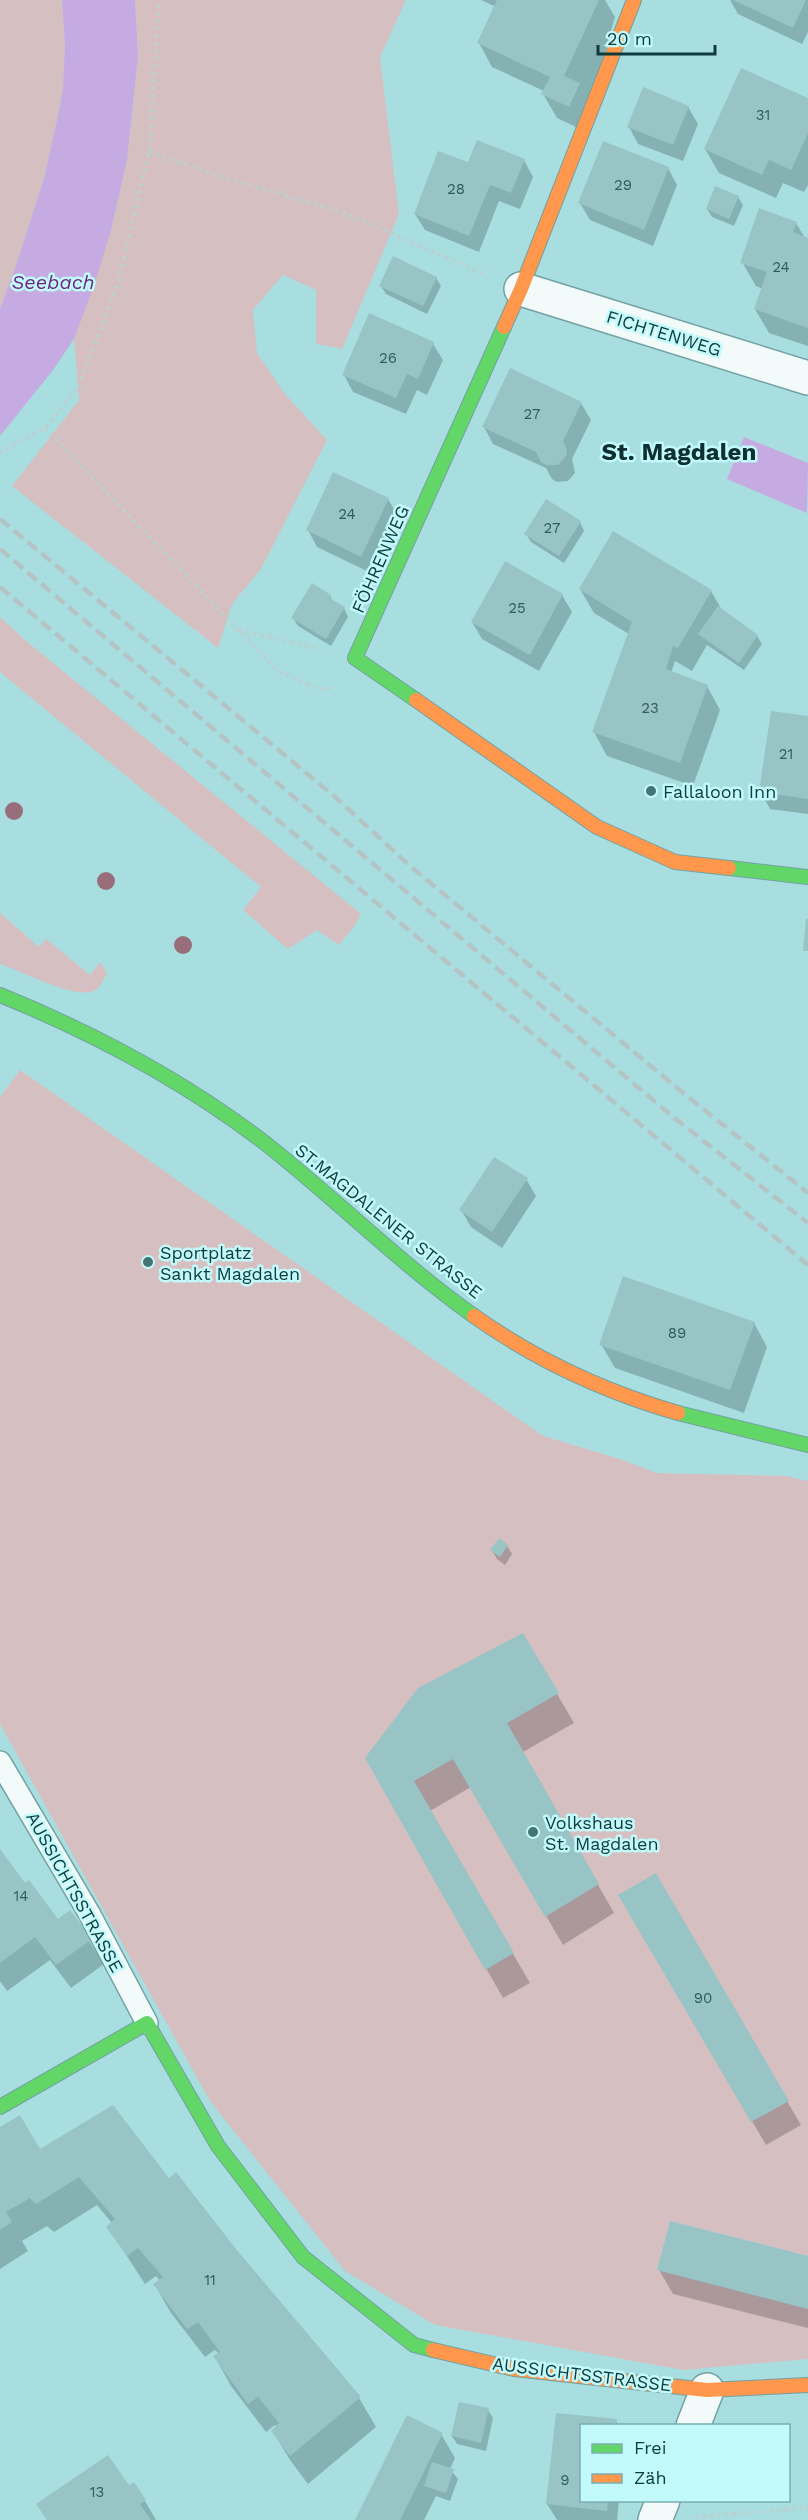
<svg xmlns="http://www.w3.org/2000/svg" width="808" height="2520" font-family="'Work Sans',sans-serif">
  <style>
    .green { fill: #d6bfc1 }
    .water { fill: #c5abe1 }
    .shadow { fill: #0003 }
    .building { fill: #99c4c6 }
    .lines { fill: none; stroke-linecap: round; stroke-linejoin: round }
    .lane-casing { stroke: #73a1a2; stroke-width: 24 }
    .street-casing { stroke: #73a1a2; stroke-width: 36 }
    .fast-casing { stroke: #73a1a2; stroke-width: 16 }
    .slow-casing { stroke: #73a1a2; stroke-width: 16 }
    .path { stroke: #becfcf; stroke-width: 4; stroke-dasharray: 3 4.5; stroke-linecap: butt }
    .lane { stroke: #f2fafa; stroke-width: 21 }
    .street { stroke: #f2fafa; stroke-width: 33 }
    .fast { stroke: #63d668; stroke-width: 14 }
    .slow { stroke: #ff974d; stroke-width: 14 }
    .rail { stroke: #b4c4c4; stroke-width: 4.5; stroke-dasharray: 12 6; stroke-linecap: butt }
    .tree { fill: #996e7b }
    .poi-dot { fill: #457476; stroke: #c2fafc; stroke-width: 2 }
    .labels { text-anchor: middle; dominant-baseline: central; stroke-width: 5; stroke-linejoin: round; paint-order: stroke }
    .number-label { font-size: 15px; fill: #325d5f }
    .street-label { font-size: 18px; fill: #0f3b3d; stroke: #c2fafc }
    .poi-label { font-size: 18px; fill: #0f3b3d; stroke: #c2fafc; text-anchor: start }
    .water-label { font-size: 20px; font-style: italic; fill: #6e2680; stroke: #c2fafc }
    .district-label { font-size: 24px; font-weight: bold; fill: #0f3031; stroke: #c2fafc }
  </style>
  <rect width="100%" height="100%" fill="#a8dee0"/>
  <path class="green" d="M 0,0 L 62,0 L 65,44 L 63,89 L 57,120 L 45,175 L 19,257 L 0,309 Z
    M 135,0 L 406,0 L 380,57 L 399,214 L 342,349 L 316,344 L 316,290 L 283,275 L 253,310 L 257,353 L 285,394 L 327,440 L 261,569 L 232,604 L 218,648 L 12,486 L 79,400 L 74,339 L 111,230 L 127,160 L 138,56 Z
    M 0,617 L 26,641 L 361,914 L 355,925 L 339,945 L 317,930 L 288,949 L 243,910 L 261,887 L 0,672 Z
    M 0,913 L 39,947 L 46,939 L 90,975 L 101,962 L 107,974 C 104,978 101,986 97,989 C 80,1003 20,970 0,964 Z
    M 20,1070 L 543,1436 L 623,1460 L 656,1473 L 786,1476 L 808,1481 L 808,2256 L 670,2221 L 657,2270 L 808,2309 L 808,2359 L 683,2370 L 435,2325 L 345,2271 L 210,2101 L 0,1724 L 0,1097 Z"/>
  <path class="water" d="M 62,0 L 135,0 L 138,56 L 127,160 L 111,230 L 95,283 L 74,339 L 53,370 L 0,436 L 0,309 L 19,257 L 45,175 L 57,120 L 63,89 L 65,44 Z
    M 744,437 L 808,463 L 807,513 L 727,479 Z"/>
  <path class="shadow" d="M 481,0 L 605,0 L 615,17 L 582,130 L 557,118 L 543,94 L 544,91 L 492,67 L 479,43 L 496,7 Z
    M 730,0 L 808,0 L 808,32 L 802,44 L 738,14 Z
    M 808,99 L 808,185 L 804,192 L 783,183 L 776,198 L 719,173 L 705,149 Z
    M 688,107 L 698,124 L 683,161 L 638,144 L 629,127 Z
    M 524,160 L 533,177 L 520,209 L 499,201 L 479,252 L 425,230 L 415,214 L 469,164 Z
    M 668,168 L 677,185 L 653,246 L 590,220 L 580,203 Z
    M 738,197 L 743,205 L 734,226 L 712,217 L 707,209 Z
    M 796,223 L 805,238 L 808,239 L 808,346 L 769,333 L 755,309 L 763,289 L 756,286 L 742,262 Z
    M 436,278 L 441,286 L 427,314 L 386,294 L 381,286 Z
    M 370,315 L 433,344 L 443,360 L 427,395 L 417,390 L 406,414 L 353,392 L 344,375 Z
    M 581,403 L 591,420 L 572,459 L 575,473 L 568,481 L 557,482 L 552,479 L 546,468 L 493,444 L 484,427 Z
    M 388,499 L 398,516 L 371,573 L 317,547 L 308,530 Z
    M 580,522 L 584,531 L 564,563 L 531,542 L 526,534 Z
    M 614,533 L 711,591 L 723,612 L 757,636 L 762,644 L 744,670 L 707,645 L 692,671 L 675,661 L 671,673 L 707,686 L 720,710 L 693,786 L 607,756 L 594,732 L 629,634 L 594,613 L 580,589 Z
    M 562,595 L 572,612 L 539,671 L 482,639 L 472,622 Z
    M 330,596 L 334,603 L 344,608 L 348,617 L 331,646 L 298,626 L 293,618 Z
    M 808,718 L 808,814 L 770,809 L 761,792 Z
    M 526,1179 L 536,1196 L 502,1248 L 471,1227 L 461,1210 Z
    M 754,1323 L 767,1347 L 744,1413 L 615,1368 L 601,1344 Z
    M 507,1546 L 512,1554 L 505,1565 L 497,1559 L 492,1550 Z
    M 557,1694 L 574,1723 L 523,1752 L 614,1913 L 563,1945 L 471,1787 L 430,1811 L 530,1983 L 503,1998 L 367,1758 Z
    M 0,1852 L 24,1885 L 57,1921 L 70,1912 L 104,1964 L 71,1988 L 50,1960 L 7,1991 L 0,1981 Z
    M 655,1875 L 801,2125 L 766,2145 L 620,1896 Z
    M 0,2129 L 39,2151 L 169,2181 L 235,2250 L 359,2398 L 376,2427 L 308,2484 L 290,2460 L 273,2431 L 277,2427 L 275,2425 L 266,2432 L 231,2386 L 215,2357 L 219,2354 L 215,2350 L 205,2357 L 171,2313 L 155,2285 L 160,2281 L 156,2276 L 145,2284 L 108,2227 L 112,2223 L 97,2205 L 54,2232 L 47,2226 L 22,2241 L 28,2251 L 0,2269 Z
    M 808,2258 L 808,2328 L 673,2294 L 659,2270 Z
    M 488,2410 L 493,2418 L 486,2451 L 457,2444 L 452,2436 Z
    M 558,2414 L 616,2421 L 619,2426 L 582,2426 L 582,2500 L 619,2500 L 617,2520 L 557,2520 L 547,2504 Z
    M 441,2434 L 455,2458 L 450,2469 L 458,2479 L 450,2501 L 436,2496 L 424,2520 L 356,2520 Z
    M 128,2487 L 145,2501 L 156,2520 L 47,2520 Z"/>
  <path class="building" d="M 497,0 L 599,0 L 564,76 L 580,83 L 569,107 L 541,94 L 550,77 L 477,43 Z
    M 733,0 L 806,0 L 793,28 Z
    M 741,68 L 808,98 L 808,133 L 791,170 L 769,160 L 762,175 L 704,149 Z
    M 643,87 L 689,106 L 673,145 L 627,127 Z
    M 477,140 L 525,159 L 511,193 L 490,185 L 469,236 L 414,214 L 438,151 L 468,162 Z
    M 603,141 L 669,167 L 644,230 L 578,203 Z
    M 715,186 L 739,196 L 729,219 L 706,209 Z
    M 759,208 L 797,222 L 793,232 L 808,238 L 808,328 L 754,309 L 767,272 L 740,263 Z
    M 393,256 L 437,277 L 423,306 L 379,286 Z
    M 369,313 L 434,342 L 418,379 L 407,374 L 396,398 L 342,375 Z
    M 510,368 L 582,402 L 563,441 L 567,450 L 566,456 L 558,465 L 546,465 L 541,462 L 536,452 L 482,427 Z
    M 333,472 L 389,498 L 361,557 L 306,530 Z
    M 546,499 L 581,521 L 559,556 L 524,534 Z
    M 613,531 L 712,590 L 678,648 L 673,646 L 666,669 L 708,685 L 680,763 L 592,732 L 632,622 L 579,589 Z
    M 505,561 L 563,594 L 530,655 L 471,622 Z
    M 312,583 L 331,595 L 329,598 L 345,607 L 326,639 L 291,618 Z
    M 718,606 L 758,635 L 739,663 L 698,634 Z
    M 771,711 L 808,716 L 808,799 L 759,792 Z
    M 806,919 L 808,919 L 808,951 L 803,951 Z
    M 494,1157 L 528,1178 L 492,1232 L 459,1210 Z
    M 623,1276 L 755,1322 L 730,1390 L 599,1345 Z
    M 499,1538 L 508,1545 L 500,1557 L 490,1550 Z
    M 523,1633 L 559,1693 L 507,1723 L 599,1884 L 545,1917 L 453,1759 L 414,1781 L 514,1953 L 485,1970 L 365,1758 L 418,1688 Z
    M 0,1849 L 25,1883 L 29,1880 L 58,1919 L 70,1910 L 92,1939 L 56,1965 L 35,1937 L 0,1963 Z
    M 656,1873 L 789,2101 L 751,2122 L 618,1895 Z
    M 113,2105 L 169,2178 L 176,2172 L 236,2249 L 361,2397 L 290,2456 L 271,2431 L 279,2423 L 258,2397 L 248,2404 L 213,2356 L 220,2352 L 198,2322 L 187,2329 L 153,2284 L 163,2277 L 138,2248 L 127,2256 L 106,2227 L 115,2219 L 79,2177 L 36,2204 L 30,2198 L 6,2212 L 12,2222 L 0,2230 L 0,2127 L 20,2115 L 40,2149 Z
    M 670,2221 L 808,2256 L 808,2309 L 657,2270 Z
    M 459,2402 L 489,2408 L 481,2443 L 451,2436 Z
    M 556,2413 L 617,2419 L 616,2426 L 582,2426 L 582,2500 L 608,2500 L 607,2511 L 546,2504 Z
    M 407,2415 L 443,2433 L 400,2520 L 355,2520 Z
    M 108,2455 L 129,2485 L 134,2482 L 146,2500 L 140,2504 L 151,2520 L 47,2520 L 36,2504 Z
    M 432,2462 L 454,2469 L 446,2493 L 424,2486 Z"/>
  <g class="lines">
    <defs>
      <path id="lane" d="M 0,1762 L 89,1913 L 147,2023"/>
      <path id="street" d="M 521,289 L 808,378
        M 693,2426 L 707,2390
        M 655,2520 L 663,2500"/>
      <path id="fast" d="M 416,700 L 355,658 L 504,327
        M 729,868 L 808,877
        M 0,995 C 96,1034 188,1083 270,1147 C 339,1202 402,1265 474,1316
        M 678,1413 L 808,1445
        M 0,2107 L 147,2023 L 218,2146 L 303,2257 L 414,2345 L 433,2350"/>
      <path id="slow" d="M 504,327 L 521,289 L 634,0
        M 416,700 L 597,827 L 675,862 L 729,868
        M 474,1316 C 536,1360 605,1392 678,1413
        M 433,2350 L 514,2369 L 707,2390 L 808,2385"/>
    </defs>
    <use href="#lane" class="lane-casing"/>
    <use href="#street" class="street-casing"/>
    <use href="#fast" class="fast-casing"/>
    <use href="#slow" class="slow-casing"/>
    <path class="path" d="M 149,152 L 226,178 L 345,213 L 486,275
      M 45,428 L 277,670 L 316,688 L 333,689
      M 0,453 L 45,428 L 79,386 L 117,286 L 149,152 L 159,0
      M 239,630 L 321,649
      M 695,2517 L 808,2508"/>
    <use href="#lane" class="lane"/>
    <use href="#street" class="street"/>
    <use href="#fast" class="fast"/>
    <use href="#slow" class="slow"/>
    <path class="rail" d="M 0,519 L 334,796 L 409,865 L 682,1092 L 808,1193
      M 0,549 L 672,1116 L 808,1223
      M 0,587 L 808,1265"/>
  </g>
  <g class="tree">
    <circle cx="14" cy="811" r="9"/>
    <circle cx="106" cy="881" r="9"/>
    <circle cx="183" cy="945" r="9"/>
  </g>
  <g class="poi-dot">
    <circle cx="651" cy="791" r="6"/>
    <circle cx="148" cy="1262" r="6"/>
    <circle cx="533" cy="1832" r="6"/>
  </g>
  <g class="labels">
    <g class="number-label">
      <text x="763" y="115">31</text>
      <text x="623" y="185">29</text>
      <text x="456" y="189">28</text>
      <text x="781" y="267">24</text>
      <text x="388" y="358">26</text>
      <text x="532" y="414">27</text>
      <text x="347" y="514">24</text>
      <text x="552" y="528">27</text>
      <text x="517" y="608">25</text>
      <text x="650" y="708">23</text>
      <text x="786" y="754">21</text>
      <text x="677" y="1333">89</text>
      <text x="21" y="1896">14</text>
      <text x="703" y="1998">90</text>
      <text x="210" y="2280">11</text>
      <text x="565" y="2480">9</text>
      <text x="97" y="2492">13</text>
    </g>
    <g class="street-label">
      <text transform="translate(664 333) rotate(17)">FICHTENWEG</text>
      <text transform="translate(380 559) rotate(-66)">FÖHRENWEG</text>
      <text transform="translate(389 1221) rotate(39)">ST.MAGDALENER STRASSE</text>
      <text transform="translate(75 1892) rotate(61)">AUSSICHTSSTRASSE</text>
      <text transform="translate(582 2374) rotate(7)">AUSSICHTSSTRASSE</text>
    </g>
    <g class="poi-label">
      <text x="663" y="791">Fallaloon Inn</text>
      <text x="160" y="1252">Sportplatz<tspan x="160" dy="21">Sankt Magdalen</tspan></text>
      <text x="545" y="1822">Volkshaus<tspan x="545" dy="21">St. Magdalen</tspan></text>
    </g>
    <g class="water-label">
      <text x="53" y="282">Seebach</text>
    </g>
    <g class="district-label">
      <text x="679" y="452">St. Magdalen</text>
    </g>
  </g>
  <rect x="580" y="2424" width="210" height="78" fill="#c2fafc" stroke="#7aaeb0" stroke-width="1.5"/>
  <rect x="592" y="2444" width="30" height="9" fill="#63d668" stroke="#7aaeb0" stroke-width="1.5"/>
  <text x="634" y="2454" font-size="18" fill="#0f3b3d">Frei</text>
  <rect x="592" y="2474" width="30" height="9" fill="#ff974d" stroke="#7aaeb0" stroke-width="1.5"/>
  <text x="634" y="2484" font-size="18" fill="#0f3b3d">Zäh</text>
  <path d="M598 45v9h117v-9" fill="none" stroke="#0f3b3d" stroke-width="3"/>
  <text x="607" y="45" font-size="18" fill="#0f3b3d" stroke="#c2fafc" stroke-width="4.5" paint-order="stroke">20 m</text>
</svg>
